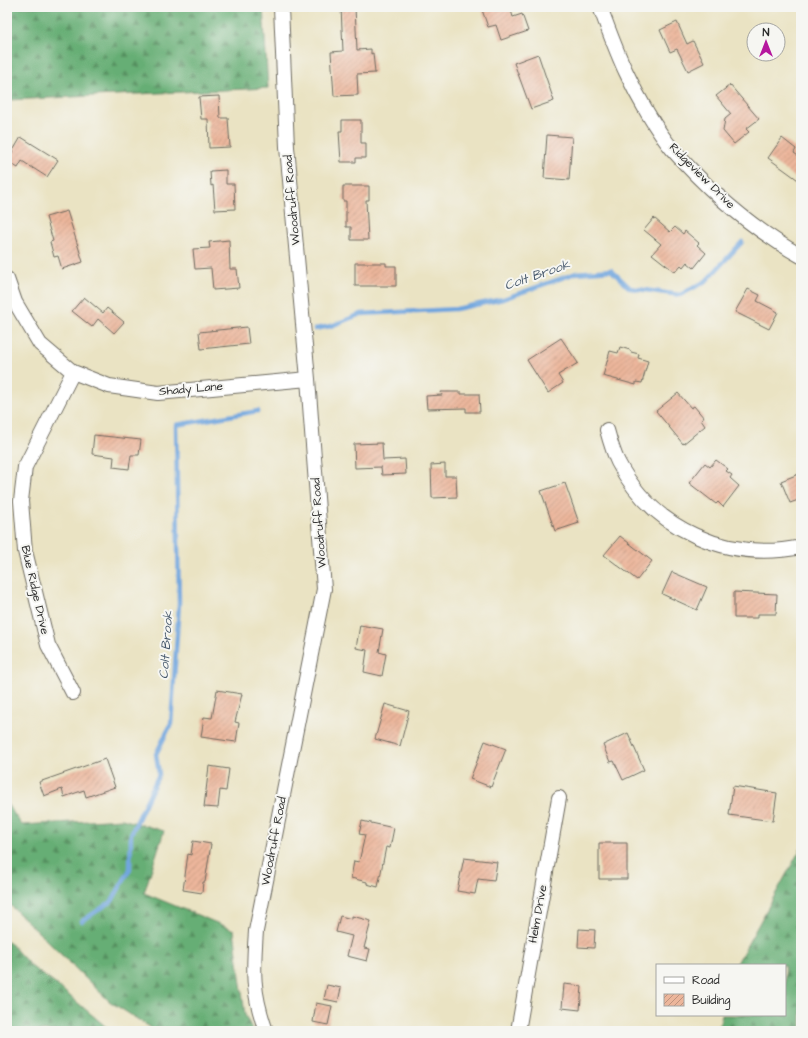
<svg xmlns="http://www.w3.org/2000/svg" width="808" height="1038" font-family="'Architects Daughter',sans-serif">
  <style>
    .forest { fill: url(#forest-firs); stroke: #486c50 }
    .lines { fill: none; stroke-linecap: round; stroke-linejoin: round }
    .stream { stroke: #71a6de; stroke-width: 4.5 }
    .building { fill: url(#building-hatch) }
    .minor-casing { stroke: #6e6b60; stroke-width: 16 }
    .minor { stroke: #fff; stroke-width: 14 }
    .labels { text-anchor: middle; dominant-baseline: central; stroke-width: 4; stroke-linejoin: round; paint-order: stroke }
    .street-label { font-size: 12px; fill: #2b2b2b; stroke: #f6f6f2 }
    .water-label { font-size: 13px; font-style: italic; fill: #44566a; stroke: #f6f6f2 }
  </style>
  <defs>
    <pattern id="forest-firs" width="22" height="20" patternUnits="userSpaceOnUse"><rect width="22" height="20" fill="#66ae74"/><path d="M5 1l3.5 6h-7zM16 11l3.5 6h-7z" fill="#548e5f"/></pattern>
    <pattern id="building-hatch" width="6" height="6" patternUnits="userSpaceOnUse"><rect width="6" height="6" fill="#ecb69b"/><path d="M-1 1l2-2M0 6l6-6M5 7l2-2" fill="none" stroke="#bf947f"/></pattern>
  </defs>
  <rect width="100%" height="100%" fill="#f6f6f2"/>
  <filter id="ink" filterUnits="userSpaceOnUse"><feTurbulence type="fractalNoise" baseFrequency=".025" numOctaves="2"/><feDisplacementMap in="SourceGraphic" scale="8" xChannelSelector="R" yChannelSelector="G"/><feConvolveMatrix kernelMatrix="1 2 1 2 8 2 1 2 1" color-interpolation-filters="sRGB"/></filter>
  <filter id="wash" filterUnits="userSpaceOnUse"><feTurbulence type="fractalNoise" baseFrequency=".012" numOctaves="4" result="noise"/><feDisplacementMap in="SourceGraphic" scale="16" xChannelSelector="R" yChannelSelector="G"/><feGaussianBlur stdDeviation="0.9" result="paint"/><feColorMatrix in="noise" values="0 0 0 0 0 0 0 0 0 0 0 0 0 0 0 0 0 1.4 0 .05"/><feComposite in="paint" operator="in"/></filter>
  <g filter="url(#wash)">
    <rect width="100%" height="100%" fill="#eae3c3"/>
    <path class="forest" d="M 7,7 L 263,7 L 268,88 L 7,100 Z
      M 7,804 L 22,825 L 122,819 L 164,831 L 144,893 L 234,930 L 245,1015 L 253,1031 L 156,1031 L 109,1001 L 7,902 Z
      M 801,848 L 801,1031 L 718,1031 L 722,1015 L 785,1015 L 785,965 L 736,965 Z
      M 7,940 L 32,967 L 58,986 L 111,1031 L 7,1031 Z"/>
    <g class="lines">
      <path class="stream" d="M 315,329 L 331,326 L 361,314 L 456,309 L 503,299 L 576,273 L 611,270 L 630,288 L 680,295 L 706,281 L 742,242
        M 82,921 L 112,901 L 130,869 L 131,834 L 159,774 L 156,754 L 171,724 L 179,604 L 176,425 L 258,411"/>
    </g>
    <g id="blocks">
      <path class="building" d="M 341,7 L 355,7 L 357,50 L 371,49 L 371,54 L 373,53 L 375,73 L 357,74 L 358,95 L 334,96 L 331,52 L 343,51 Z
        M 481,7 L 510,7 L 513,17 L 522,14 L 528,31 L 501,40 L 496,25 L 488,27 Z
        M 677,22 L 687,44 L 693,41 L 704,63 L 688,71 L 677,49 L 670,52 L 660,30 Z
        M 538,54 L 554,101 L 531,109 L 514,63 Z
        M 730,85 L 759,119 L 746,129 L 749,132 L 734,144 L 723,131 L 725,119 L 731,114 L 716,96 Z
        M 219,96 L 220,118 L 228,118 L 230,147 L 209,148 L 208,119 L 201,119 L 199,97 Z
        M 342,120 L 361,120 L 361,143 L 366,143 L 366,158 L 356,158 L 356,162 L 341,162 L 339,131 L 342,131 Z
        M 547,135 L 572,137 L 569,180 L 544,178 Z
        M 21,137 L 58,160 L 47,177 L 22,161 L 18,168 L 7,161 Z
        M 782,138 L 796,149 L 794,153 L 801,158 L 801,182 L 768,158 Z
        M 226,170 L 226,184 L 234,184 L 235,209 L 215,210 L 213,185 L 211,186 L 210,171 Z
        M 343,186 L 369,186 L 369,200 L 366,200 L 368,240 L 351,240 L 351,227 L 346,227 L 346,201 L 343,201 Z
        M 67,211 L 83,262 L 62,269 L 58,256 L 54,257 L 50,242 L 53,241 L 46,217 Z
        M 654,218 L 670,232 L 675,227 L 683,234 L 685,231 L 699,243 L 697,245 L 706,253 L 694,268 L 687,262 L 683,267 L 681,265 L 675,272 L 652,254 L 661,244 L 644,230 Z
        M 229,240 L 230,269 L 237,269 L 239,288 L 213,290 L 211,268 L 195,269 L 193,249 L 210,248 L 209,242 Z
        M 355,263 L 386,263 L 386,266 L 396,266 L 396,286 L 355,286 Z
        M 748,289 L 760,295 L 757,301 L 778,312 L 769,329 L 735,312 Z
        M 84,297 L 103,313 L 107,308 L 124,322 L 114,333 L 98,319 L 92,327 L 72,311 Z
        M 247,327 L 249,344 L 201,349 L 199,332 Z
        M 561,338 L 578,363 L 558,375 L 563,383 L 548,393 L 527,360 Z
        M 620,347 L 630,350 L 631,352 L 639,354 L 638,358 L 648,361 L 642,383 L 636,382 L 636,385 L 603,376 L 610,351 L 618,353 Z
        M 441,392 L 461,392 L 461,394 L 479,394 L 480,412 L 466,412 L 466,408 L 427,409 L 426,396 L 442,395 Z
        M 678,393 L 691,408 L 694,406 L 704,418 L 701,420 L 705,426 L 683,444 L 656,411 Z
        M 94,435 L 141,440 L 139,455 L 131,455 L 129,469 L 113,467 L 114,457 L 92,454 Z
        M 382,443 L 383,460 L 405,459 L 406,474 L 382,475 L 381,467 L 355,468 L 354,444 Z
        M 716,460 L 728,469 L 726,471 L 732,475 L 730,478 L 739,486 L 723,507 L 718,502 L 716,504 L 689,483 L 705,463 L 710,467 Z
        M 445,464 L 445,476 L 456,476 L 457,497 L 432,498 L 431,465 Z
        M 801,473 L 801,499 L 790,503 L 781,481 Z
        M 565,483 L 579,523 L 555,531 L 541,491 Z
        M 620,536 L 652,561 L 637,580 L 604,555 Z
        M 672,572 L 707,587 L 697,610 L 662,594 Z
        M 734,592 L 777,594 L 776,614 L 758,614 L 758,618 L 734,618 Z
        M 360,625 L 383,629 L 379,652 L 386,654 L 382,676 L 364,672 L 367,650 L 356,648 Z
        M 217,690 L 242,694 L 235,722 L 239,723 L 236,742 L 201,737 L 204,717 L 212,718 Z
        M 385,704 L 409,711 L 400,746 L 375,739 Z
        M 628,733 L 644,770 L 623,780 L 614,761 L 610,762 L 603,745 Z
        M 485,741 L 506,749 L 491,787 L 470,779 Z
        M 105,759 L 115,787 L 86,797 L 84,790 L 64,797 L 62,789 L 44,796 L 39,782 Z
        M 209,766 L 229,769 L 226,791 L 220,790 L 218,808 L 204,807 Z
        M 733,786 L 777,793 L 773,821 L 729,815 Z
        M 362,821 L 394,828 L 390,848 L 386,847 L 378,887 L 367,884 L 367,882 L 351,878 L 354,861 L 359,862 L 365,835 L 359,834 Z
        M 193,841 L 211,844 L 205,882 L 203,882 L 202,893 L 183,890 L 188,854 L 191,855 Z
        M 599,843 L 627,843 L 627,879 L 599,879 Z
        M 464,858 L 497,862 L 494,881 L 478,879 L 475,894 L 457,891 Z
        M 340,916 L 352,919 L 352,916 L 371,921 L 364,948 L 370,949 L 367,961 L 347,956 L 352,936 L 336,932 Z
        M 579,929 L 595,930 L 594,948 L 578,947 Z
        M 564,984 L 582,986 L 580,1010 L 562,1008 Z
        M 327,985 L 341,988 L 338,1002 L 324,999 Z
        M 316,1003 L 332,1006 L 328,1025 L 313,1022 Z"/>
    </g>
  </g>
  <g filter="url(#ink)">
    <use href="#blocks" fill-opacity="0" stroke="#6e6b60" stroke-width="1"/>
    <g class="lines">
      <defs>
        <path id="minor" d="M 600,7 C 608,28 616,51 626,72 C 637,96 656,130 673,150 C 709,191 753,229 801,256
          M 7,279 L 15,302 L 40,344 L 73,372 L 109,386 L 158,393 L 308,379
          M 73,372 L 25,467 L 21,501 L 25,551 L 48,645 L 73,693
          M 607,430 C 610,441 613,452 618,462 C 653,530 728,562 801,547
          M 266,1031 C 252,992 253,971 256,931 L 324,589 L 308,379 L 287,147 L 281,7
          M 518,1031 L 559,798"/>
      </defs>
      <use href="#minor" class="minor-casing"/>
      <use href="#minor" class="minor"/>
    </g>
  </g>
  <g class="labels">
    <g class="street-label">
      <text transform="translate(702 176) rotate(45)">Ridgeview Drive</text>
      <text transform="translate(292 200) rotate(-95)">Woodruff Road</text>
      <text transform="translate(191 389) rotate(-5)">Shady Lane</text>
      <text transform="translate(319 523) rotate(-94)">Woodruff Road</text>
      <text transform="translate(35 590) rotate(77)">Blue Ridge Drive</text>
      <text transform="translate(274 841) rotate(-79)">Woodruff Road</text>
      <text transform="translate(538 914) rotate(-80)">Helm Drive</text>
    </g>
    <g class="water-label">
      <text transform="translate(537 275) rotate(-19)">Colt Brook</text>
      <text transform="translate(166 645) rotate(-86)">Colt Brook</text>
    </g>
  </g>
  <rect width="808" height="1038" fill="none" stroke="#f6f6f2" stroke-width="24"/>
  <rect x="656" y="964" width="130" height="52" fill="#f6f6f2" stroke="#a5a5a2"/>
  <rect x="664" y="977" width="20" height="6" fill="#ffffff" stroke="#a5a5a2"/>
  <text x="692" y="984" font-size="12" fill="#2b2b2b">Road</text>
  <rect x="664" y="994" width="20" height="12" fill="url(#building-hatch)" stroke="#a5a5a2"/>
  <text x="692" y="1004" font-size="12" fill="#2b2b2b">Building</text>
  <g transform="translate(766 42)"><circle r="19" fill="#f6f6f2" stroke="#a5a5a2"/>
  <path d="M0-3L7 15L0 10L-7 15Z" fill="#b5179e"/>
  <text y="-6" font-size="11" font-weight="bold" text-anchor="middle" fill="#2b2b2b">N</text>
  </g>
</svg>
